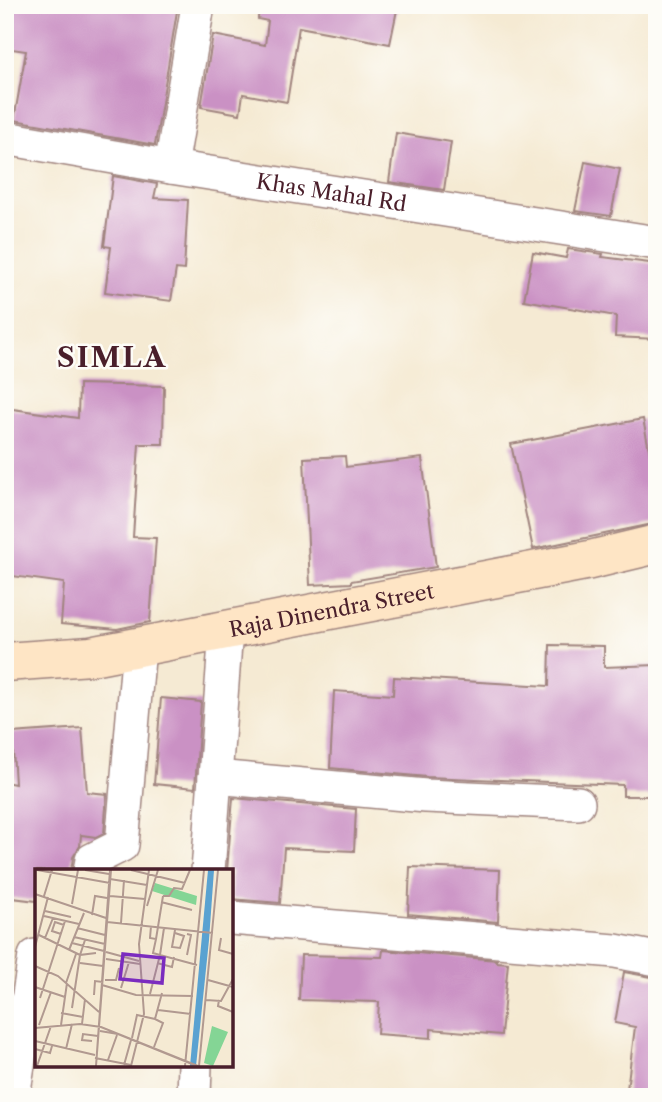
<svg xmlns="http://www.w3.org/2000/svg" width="662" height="1102" font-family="'Libre Caslon Text',serif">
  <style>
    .building { fill: #ca91c4 }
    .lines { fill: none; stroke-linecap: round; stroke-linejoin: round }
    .minor-casing { stroke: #a0847f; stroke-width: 36 }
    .secondary-casing { stroke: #a0847f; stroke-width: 41 }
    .minor { stroke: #fff; stroke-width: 33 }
    .secondary { stroke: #fee5c5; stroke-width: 38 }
    .labels { text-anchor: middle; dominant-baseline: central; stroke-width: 5; stroke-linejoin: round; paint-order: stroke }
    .street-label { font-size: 21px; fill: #4a1f2b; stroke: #fdfcf7 }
    .district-label { font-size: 28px; font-weight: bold; letter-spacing: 2px; fill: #4a1f2b; stroke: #fdfcf7 }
    .inset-road { fill: none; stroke: #b19990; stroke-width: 2 }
    .view { fill: #7b2cbf; fill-opacity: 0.15; stroke: #7b2cbf; stroke-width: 3.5 }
    .inset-edge { fill: none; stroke: #4a1f2b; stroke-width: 3.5 }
  </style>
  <rect width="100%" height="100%" fill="#fdfcf7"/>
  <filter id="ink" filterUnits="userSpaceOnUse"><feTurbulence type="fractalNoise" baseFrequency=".0143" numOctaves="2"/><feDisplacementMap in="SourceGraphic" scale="14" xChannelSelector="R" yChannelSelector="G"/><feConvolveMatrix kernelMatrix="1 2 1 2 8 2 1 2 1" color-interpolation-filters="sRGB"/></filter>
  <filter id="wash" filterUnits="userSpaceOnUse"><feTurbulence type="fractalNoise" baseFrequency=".00686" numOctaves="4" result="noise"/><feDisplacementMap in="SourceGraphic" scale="28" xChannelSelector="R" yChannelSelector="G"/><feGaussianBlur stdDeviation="1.57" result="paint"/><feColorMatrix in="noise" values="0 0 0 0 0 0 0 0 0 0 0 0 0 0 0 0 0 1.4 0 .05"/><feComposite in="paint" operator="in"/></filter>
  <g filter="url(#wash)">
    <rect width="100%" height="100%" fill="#f5ead3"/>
    <g id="blocks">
      <path class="building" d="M 5,5 L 178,5 L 155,145 L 14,120 L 26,51 L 5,48 Z
        M 259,5 L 398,5 L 390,44 L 299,27 L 287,102 L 243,94 L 240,114 L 201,107 L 213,35 L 265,45 L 268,21 L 258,19 Z
        M 396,133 L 451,142 L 444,190 L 389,182 Z
        M 585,162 L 620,169 L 611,216 L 575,211 Z
        M 113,176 L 157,184 L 154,198 L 188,200 L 184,270 L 176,269 L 171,301 L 105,292 L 111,247 L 104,246 Z
        M 568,249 L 603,254 L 602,257 L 657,264 L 657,339 L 615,337 L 616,316 L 524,300 L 533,252 L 566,258 Z
        M 79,384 L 164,386 L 163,444 L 139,444 L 133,537 L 156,538 L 150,622 L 117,629 L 61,624 L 64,583 L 5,575 L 5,408 L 78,418 Z
        M 643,419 L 657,490 L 657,523 L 533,549 L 511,444 Z
        M 345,456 L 346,467 L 422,458 L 436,567 L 351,581 L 351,583 L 310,585 L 304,458 Z
        M 550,645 L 604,646 L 604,667 L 657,665 L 657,796 L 623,796 L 623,785 L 427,777 L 330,768 L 334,691 L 393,695 L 394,677 L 549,686 Z
        M 161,698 L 201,702 L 195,788 L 154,784 Z
        M 82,728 L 87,792 L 107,794 L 104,833 L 96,837 L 81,835 L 80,846 L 73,857 L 71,871 L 37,871 L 37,901 L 5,897 L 5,782 L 15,784 L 12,733 Z
        M 233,798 L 356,809 L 354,851 L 284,848 L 280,903 L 231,899 L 231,871 L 227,871 Z
        M 410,867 L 500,870 L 498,922 L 408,914 Z
        M 383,950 L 497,960 L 497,962 L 508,963 L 501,1035 L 431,1029 L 431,1038 L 377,1034 L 379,1002 L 299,1000 L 301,955 L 382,957 Z
        M 624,972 L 657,978 L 657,1097 L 626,1097 L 635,1027 L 615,1023 Z"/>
    </g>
  </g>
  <g filter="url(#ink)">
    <use href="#blocks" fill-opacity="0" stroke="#a0847f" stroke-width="2"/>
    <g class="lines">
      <defs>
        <g id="minor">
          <path id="s1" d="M 5,138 L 171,167 L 657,243"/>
          <path d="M 171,167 L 198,5"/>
          <path d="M 215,777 L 426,796 L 578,803"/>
          <path d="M 90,871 L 92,860 L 122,845 L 139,647"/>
          <path d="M 208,871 L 226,630"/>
          <path d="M 231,918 L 615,951 L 657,959"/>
          <path d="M 13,1097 L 35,956 L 37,957"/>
          <path d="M 194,1097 L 195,1065"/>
        </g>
        <g id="secondary">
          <path id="s2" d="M 5,662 L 91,656 L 590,560 L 657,544"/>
        </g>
      </defs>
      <use href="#minor" class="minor-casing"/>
      <use href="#secondary" class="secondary-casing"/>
      <use href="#minor" class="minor"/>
      <use href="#secondary" class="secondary"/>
    </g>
  </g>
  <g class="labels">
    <g class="street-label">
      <text stroke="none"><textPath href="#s1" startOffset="331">Khas Mahal Rd</textPath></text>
      <text stroke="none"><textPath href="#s2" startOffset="331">Raja Dinendra Street</textPath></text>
    </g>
    <g class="district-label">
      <text x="112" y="357">SIMLA</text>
    </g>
  </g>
  <g transform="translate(35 869)">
    <rect width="198" height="198" fill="#f5ead3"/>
    <path d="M 120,14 L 162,27 L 161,36 L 117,22 ZM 177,157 L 193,163 L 178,197 L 169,194 Z" fill="#84d595"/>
    <path d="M 173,1 L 179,1 L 174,71 L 161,197 L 155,197 Z" fill="#5aa2d1"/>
    <path class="inset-road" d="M 2,1 L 75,14M 50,1 L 74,5M 96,1 L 150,14M 75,10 L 112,16M 0,25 L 71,49M 9,27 L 17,1M 75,27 L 110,30M 128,27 L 134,27 L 139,19 L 147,20 L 155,1M 126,33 L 157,41M 37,35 L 43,1M 112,37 L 123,1M 10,42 L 36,48M 57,46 L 60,27 L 72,29M 9,47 L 44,55M 72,53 L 178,64M 86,54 L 89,11M 116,57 L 115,69 L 121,70 L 118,84 L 125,86M 42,59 L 70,66M 140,64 L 149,67 L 145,79 L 137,78 L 140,61M 26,65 L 17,62 L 20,53 L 29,56M 152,65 L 156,66 L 152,86M 4,66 L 45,86 L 50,71M 39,68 L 70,75M 10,69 L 18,49M 186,69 L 184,81 L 198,85M 121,70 L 128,27M 37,74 L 69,82M 0,78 L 13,28M 34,81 L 49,44M 71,83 L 104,92M 125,86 L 129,59M 71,90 L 105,95M 45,94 L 68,97M 122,94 L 137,98 L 139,88M 0,97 L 23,107 L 64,143M 70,111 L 81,111 L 84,99M 173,111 L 198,118M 31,114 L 41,85M 67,116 L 101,126 L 158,127M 0,118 L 30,128M 86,119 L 94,93M 115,125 L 125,86 L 162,96M 59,126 L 60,112 L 68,113M 5,129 L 30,52M 171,131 L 186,132 L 198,110M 184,131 L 183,137 L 198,143M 37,139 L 45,86 L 61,84M 123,141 L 156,145M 26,144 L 48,148M 120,150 L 127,124M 47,155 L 50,130M 4,156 L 16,123M 26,156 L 32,114M 0,159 L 45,155 L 66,158 L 163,197M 65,162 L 83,165 L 162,197M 97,169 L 102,146 L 120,150 L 128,154 L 119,178M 0,172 L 60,186M 57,172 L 47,171 L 48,165 L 63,167M 0,180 L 15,184 L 17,177M 31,180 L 37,155M 60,189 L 96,196M 73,191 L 82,166M 89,196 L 96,171M 2,197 L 16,157M 61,197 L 76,1M 61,197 L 75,1M 96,197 L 109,145 L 104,75 L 114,1M 150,197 L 169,1M 164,197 L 183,1"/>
    <path class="view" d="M 88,85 L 129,89 L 127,114 L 85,110 Z"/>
    <rect width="198" height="198" class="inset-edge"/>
  </g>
  <rect width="662" height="1102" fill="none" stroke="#fdfcf7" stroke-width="28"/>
</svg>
